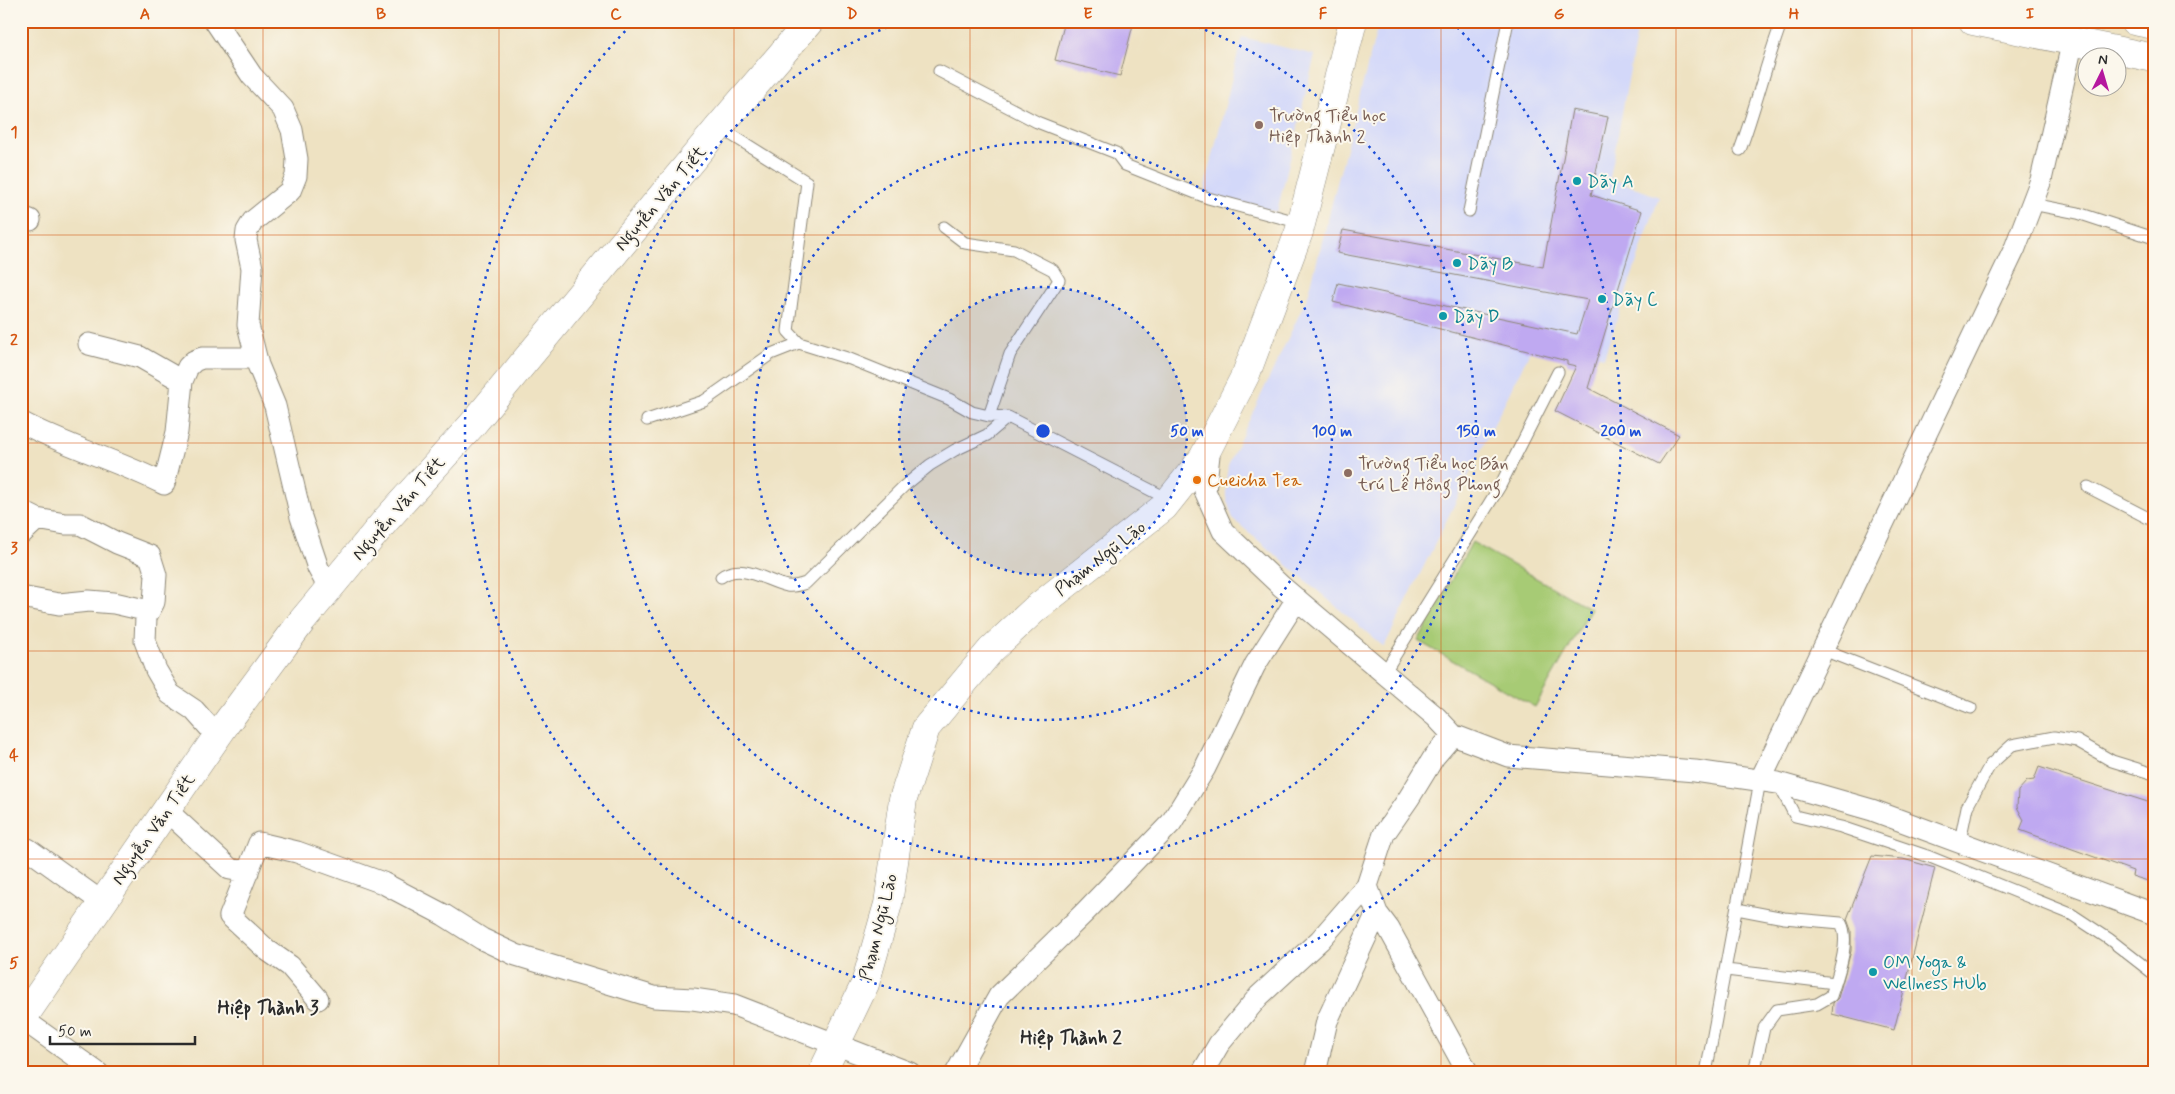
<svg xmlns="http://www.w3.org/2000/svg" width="2175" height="1094" viewBox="0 0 2175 1094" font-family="Mynerve,sans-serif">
<rect width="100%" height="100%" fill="#fbf7ec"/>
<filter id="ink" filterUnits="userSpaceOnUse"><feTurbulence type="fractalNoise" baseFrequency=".02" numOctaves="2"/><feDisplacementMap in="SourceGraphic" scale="10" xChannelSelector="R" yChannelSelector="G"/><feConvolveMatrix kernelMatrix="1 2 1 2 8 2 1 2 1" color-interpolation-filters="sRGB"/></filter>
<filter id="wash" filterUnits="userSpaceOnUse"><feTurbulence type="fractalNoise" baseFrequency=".0096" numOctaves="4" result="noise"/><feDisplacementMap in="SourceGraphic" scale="20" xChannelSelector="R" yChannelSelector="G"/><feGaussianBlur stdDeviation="1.12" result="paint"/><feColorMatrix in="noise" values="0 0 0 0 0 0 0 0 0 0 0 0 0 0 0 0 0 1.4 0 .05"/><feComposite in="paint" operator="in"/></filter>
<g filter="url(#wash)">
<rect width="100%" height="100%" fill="#eee2c2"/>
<path fill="#d3d8f9" d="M1379,21H1639L1610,178L1659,197L1604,357L1534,343L1384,647L1233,519L1226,497V481L1228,465L1308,296Z
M1242,37L1315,55L1277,212L1203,195Z"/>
<path fill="#a7cb75" stroke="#697b50" d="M1472,542L1591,609L1535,707L1418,641Z"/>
<g id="blocks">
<path fill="#bfa9f1" d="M1065,21H1134L1120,76L1055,60Z
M1572,110L1608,117L1591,195L1642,211L1588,388L1679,435L1659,464L1555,411L1576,366L1567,364V361L1333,302L1338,283L1577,334L1588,300L1337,253L1343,230L1543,267Z
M2039,767L2154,804V883L2132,876L2133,871L2020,830L2024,820L2017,807L2018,791L2027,781L2034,780Z
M1872,856L1903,859L1935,868L1894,1030L1832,1014L1833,1003L1838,998L1851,951V930L1847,919Z"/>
</g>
</g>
<g filter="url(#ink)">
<use href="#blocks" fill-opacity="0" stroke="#8c8676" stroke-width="1"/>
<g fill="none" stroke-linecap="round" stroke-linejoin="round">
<defs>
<path id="service" d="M939,71L1037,122L1116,153L1125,165L1208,198L1301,223
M719,127L807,182L788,331L799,343L850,359L949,399L972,412L989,416
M1740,150C1756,107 1766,63 1782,21
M2032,204L2078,213L2154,238
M1469,211L1508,21
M944,227L965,243L1014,250L1053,270L1059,280L1010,354L989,416L1008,417L1170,500
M647,420L704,401L771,354L799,343
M2088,487L2154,521
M721,577C742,562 765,581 787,586C794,587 800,585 806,583L903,487L930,465L955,450L987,435L1008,417
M1823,650L1971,708
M1384,673L1500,486L1558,372
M1778,783L1795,816L1841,827L1930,857L2071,914L2109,939L2154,974
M1960,841L1967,807L1990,765L2012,745L2054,737L2077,741L2112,761L2154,774
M1737,909L1784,918L1841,923C1851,942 1837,977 1831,996L1817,1004L1777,1010L1764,1028L1754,1073
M1726,970L1835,983
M1706,1073L1760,781"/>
<path id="minor" d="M215,21L252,76L283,109L292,130L297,159L296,176L290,191L253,221L247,231L246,240L252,268L248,325L258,365L275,406L301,517L318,568L329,588
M21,217L30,220
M89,344L140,357L182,381
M21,422C67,447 117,460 164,484L177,432L182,381L188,367L194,361L202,358H256
M1210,446L1205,491L1223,531L1281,586L1436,717L1453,735L1434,757L1409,798L1384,834L1367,886L1377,913L1389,929L1468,1073
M21,511L37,519L65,524H80L117,543L150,556L156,575L154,602L146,617L145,641L156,670L170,694L194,710L218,737
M21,534L37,519
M21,597L59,604L89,601L114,603L149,611
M1453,735L1508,756L1695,771L1778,783L1872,810L2154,914
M1760,781L2015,248L2041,180L2073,40
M166,810L230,869L248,872
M28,849L103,903
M318,999L290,966L267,950L230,916L259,843L297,852L383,883L444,915L482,939L516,955L654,997L693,999L734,1005L910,1073
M21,1018L98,1073
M956,1073L999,996L1084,913L1171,823L1205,768L1255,665L1297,599
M1202,1073L1219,1044L1259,996L1320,940L1367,886
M1315,1073L1327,1021L1377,913"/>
<path id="tertiary" d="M21,1021L225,725L302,621L386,520L472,425L719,127L810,21
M822,1073L865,984L888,904L903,799L926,728L991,650L1034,610L1164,507L1203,458L1246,374L1299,232L1353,21"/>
<path id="trunk" d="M1973,21L2154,58
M2134,21L2154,25"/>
</defs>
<use href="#service" stroke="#8c8676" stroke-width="13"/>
<use href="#minor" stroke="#8c8676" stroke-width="23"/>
<use href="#tertiary" stroke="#8c8676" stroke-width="29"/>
<use href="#trunk" stroke="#8c8676" stroke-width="29"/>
<use href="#service" stroke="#fff" stroke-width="11"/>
<use href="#minor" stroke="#fff" stroke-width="21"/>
<use href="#tertiary" stroke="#fff" stroke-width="28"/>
<use href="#trunk" stroke="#fff" stroke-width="28"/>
</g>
</g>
<path fill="none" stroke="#d5540f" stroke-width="1" stroke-opacity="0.55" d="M263,21V1073M499,21V1073M734,21V1073M970,21V1073M1205,21V1073M1441,21V1073M1676,21V1073M1912,21V1073M21,235H2154M21,443H2154M21,651H2154M21,859H2154"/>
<circle cx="1043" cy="431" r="144" fill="#1d4ed8" fill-opacity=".12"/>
<g fill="none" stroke="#1d4ed8" stroke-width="2.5" stroke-dasharray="2.5 5">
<circle cx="1043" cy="431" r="144"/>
<circle cx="1043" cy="431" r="289"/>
<path d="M1184 22A433 433 0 1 1 902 22"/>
<path d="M1452 22A578 578 0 1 1 634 22"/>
</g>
<g fill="#8d6e63" stroke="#fbf7ec" stroke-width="2">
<circle cx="1259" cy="125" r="5"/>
<circle cx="1348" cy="473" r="5"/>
</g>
<g fill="#0f9aa8" stroke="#fbf7ec" stroke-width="2">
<circle cx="1577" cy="181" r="5"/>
<circle cx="1457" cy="263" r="5"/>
<circle cx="1602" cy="299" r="5"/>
<circle cx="1443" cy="316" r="5"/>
<circle cx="1873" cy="972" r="5"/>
</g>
<circle fill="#e8710a" stroke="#fbf7ec" stroke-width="2" cx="1197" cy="480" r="5"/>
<g text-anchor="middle" stroke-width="4" stroke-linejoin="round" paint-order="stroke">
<g font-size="18" fill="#785e54" stroke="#fbf7ec" text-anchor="start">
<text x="1269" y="121">Trường Tiểu học<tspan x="1269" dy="21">Hiệp Thành 2</tspan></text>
<text x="1358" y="469">Trường Tiểu học Bán<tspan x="1358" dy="21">trú Lê Hồng Phong</tspan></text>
</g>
<g font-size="18" fill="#0d838f" stroke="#fbf7ec" text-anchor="start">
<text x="1587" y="187">Dãy A</text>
<text x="1467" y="269">Dãy B</text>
<text x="1612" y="305">Dãy C</text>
<text x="1453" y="322">Dãy D</text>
<text x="1883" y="968">OM Yoga &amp;<tspan x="1883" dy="21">Wellness HUb</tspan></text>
</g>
<g font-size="18" fill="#2b2b2b" stroke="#fbf7ec">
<text transform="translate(660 198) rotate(-50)" y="6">Nguyễn Văn Tiết</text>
<text transform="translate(398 508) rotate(-49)" y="6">Nguyễn Văn Tiết</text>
<text transform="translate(1100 558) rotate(-38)" y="6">Phạm Ngũ Lão</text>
<text transform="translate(153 829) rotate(-55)" y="6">Nguyễn Văn Tiết</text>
<text transform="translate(878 927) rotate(-76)" y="6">Phạm Ngũ Lão</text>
</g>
<g font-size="18" fill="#c56008" stroke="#fbf7ec" text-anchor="start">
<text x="1207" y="486">Cueicha Tea</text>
</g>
<g font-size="19" font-weight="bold" fill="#2b2b2b" stroke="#fbf7ec">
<text x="268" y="1014">Hiệp Thành 3</text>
<text x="1071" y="1044">Hiệp Thành 2</text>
</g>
</g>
<circle cx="1043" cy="431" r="8" fill="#1d4ed8" stroke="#fbf7ec" stroke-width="2.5"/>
<g font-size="15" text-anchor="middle" font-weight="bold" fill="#1d4ed8" stroke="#fbf7ec" stroke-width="4" stroke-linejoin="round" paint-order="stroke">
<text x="1187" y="436">50 m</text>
<text x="1332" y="436">100 m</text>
<text x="1476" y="436">150 m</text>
<text x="1621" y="436">200 m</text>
</g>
<rect width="2175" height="1094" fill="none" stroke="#fbf7ec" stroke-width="55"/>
<g transform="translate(2102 72) rotate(5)"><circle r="24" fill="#fbf7ec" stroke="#a8a59f"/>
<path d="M0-4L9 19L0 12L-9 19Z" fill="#b5179e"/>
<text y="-8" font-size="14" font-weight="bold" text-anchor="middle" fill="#2b2b2b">N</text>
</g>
<path d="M50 1036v8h145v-8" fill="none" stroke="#2b2b2b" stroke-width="2.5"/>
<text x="58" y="1036" font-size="15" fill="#2b2b2b" stroke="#fbf7ec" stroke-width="4" paint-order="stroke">50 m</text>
<rect x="28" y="28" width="2120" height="1038" fill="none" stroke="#d5540f" stroke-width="2"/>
<g font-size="16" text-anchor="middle" font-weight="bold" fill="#d5540f">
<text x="145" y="19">A</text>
<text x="381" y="19">B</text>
<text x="616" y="19">C</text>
<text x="852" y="19">D</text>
<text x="1088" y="19">E</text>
<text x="1323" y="19">F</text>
<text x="1559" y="19">G</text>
<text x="1794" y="19">H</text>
<text x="2030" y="19">I</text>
<text x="14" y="137">1</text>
<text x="14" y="345">2</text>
<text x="14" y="553">3</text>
<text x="14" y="760">4</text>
<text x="14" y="968">5</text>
</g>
</svg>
